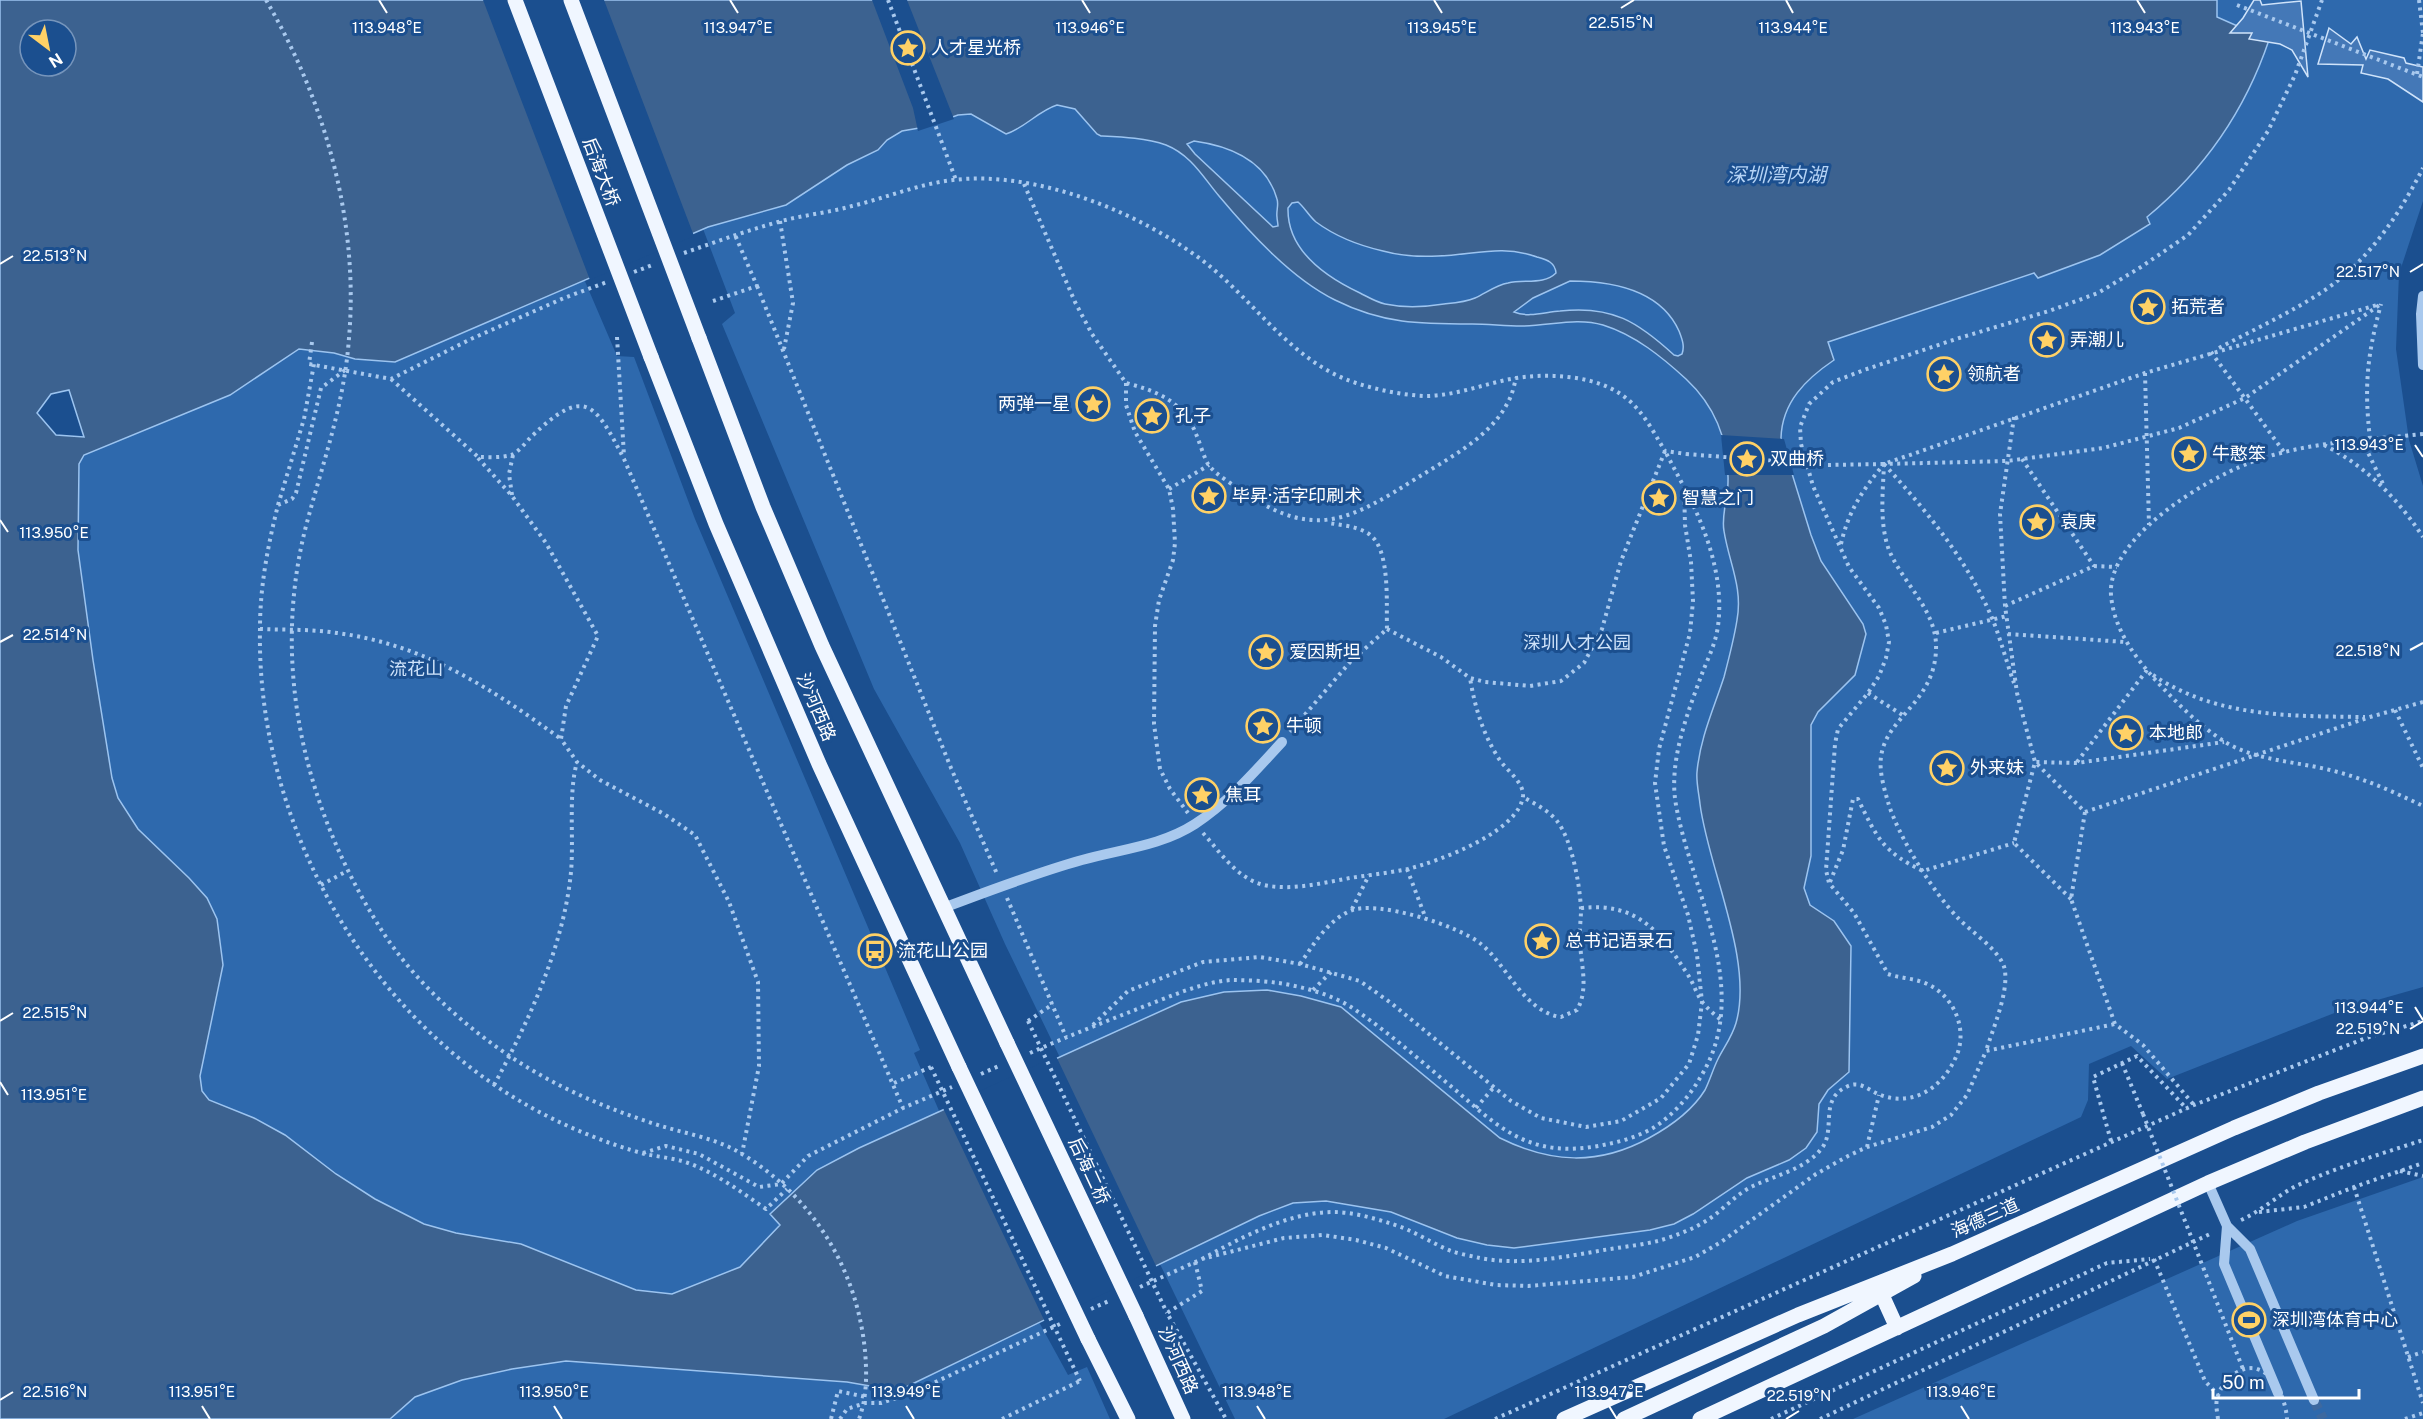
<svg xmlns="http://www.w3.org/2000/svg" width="2423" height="1419" viewBox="0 0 2423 1419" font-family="'Public Sans','Noto Sans SC',sans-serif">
<rect width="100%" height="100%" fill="#1b4f8f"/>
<path fill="#2e69ad" d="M616,0H2423V201L2399,274L2396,349L2409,440L2423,486V987L2342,1010L2167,1079L2131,1046L2089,1064L2088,1100L2081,1117L1444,1419H1235L1005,944L960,843L874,689L722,324L735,313Z
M584,279L617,356L634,357L695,519L920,1050L914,1053L940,1113L859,1148L817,1170L771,1214L780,1225L740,1267L672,1294L636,1290L521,1244L456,1233L424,1224L375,1199L336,1174L285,1135L254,1118L209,1100L202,1091L199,1076L223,965L217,919L207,898L189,878L138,829L118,798L112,778L93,660L78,550L79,464L84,455L94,449L230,395L299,349L334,353L355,359L395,362Z
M2423,1177V1419H1853L2297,1221Z
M1039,1322L1068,1375L1087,1367L1110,1419H390L415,1397L462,1380L512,1369L566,1361L847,1382L893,1390L906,1387Z"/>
<path fill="#3c6290" stroke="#9cc4f0" stroke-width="1.5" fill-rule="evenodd" d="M0,0H2217V17L2269,40C2245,111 2204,170 2147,217L2150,224L2100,255L2038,278L2034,273L1828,342L1834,360C1806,379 1782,402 1781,438L1811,535L1821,561L1863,624L1866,634L1855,675L1818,712L1811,725V856L1804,888L1810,905L1834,921L1851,946L1849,1072L1828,1090L1819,1104L1817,1132L1806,1148L1789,1160L1747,1178L1693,1214L1674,1224L1650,1230L1514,1248L1487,1245L1457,1238L1391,1212L1326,1201L1293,1203L1259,1216L906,1387L893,1390L847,1382L566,1361L512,1369L462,1380L415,1397L390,1419H0ZM30,30H66V66H30ZM1057,105L1075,109L1097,134L1101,136C1122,137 1146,138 1166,145C1191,155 1203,177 1219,196C1250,233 1292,279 1335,300C1383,324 1420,324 1472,324C1488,324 1505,326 1521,326C1550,326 1576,317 1603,325C1635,335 1662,357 1686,379C1716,407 1729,442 1728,482C1728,499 1721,515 1724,531C1729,563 1743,587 1737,620C1734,639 1729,658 1724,677C1714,708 1700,738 1697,772C1696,782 1699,794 1700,804C1708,868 1754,960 1736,1023C1732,1037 1724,1047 1718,1059C1713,1069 1710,1080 1705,1090C1692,1111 1671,1126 1649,1138C1598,1166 1550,1163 1500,1138L1341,1007L1301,996L1267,990L1224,992L1181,1002L859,1148L817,1170L770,1214L780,1225L740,1267L672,1294L636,1290L521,1244L456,1233L424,1224L375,1199L336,1174L285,1135L254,1118L209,1100L202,1091L200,1076L223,965L217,919L207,898L189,878L138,829L118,798L112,778L93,660L78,550L79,464L84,455L230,395L299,349L334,353L355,359L395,362L708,227L786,205L847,165L878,150L887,140L902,131L925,127L958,115L971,114L1006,134C1025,128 1038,111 1057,105ZM1194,141C1230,146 1266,160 1277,199C1279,205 1276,211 1277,217C1277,220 1278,223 1278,226L1273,227L1195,154L1187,144ZM1298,202C1305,208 1309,216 1316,222C1335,236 1361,246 1383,251C1401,256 1419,257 1438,256C1474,255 1501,244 1537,257C1547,260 1555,262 1556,273C1544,285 1524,279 1508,283C1496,285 1486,293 1475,298C1466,302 1454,303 1444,304C1425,307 1404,308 1385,304C1376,302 1368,297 1360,293C1326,277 1287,250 1288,208L1292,203ZM1570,281C1612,281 1660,289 1679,331C1682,339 1685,346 1682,354L1678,356L1674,355C1638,322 1612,305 1560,311C1545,312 1529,318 1514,312L1533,298ZM69,390L84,437L56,435L37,413L51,394Z"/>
<path fill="#1b4f8f" d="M483,0H604L694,236L590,280Z
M872,0H907L954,119L918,131L913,108Z
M1721,435L1784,439L1794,475H1725Z
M1056,1056L1157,1268L1045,1322L943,1108Z"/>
<path fill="#4478b7" stroke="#cfe3fa" stroke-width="1.5" d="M2254,0H2260L2262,5L2301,1L2308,77L2292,50L2280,44L2249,39L2252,33H2230L2243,18Z
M2329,28L2351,44L2357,37L2366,59L2370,50L2404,58L2406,63L2423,67V102L2388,79L2361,73L2363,65L2318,64Z"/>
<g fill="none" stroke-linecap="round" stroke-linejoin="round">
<path stroke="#3d69a0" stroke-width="10" stroke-dasharray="10 5" stroke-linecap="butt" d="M2314,1400L2323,1419"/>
<path stroke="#a9c9ee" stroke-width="4" stroke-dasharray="3 4.5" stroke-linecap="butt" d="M266,0C325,101 359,221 349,338C344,407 322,464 305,530C271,668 305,808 379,926C419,991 489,1049 557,1084C590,1101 626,1115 661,1126C688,1134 718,1139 742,1154C813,1197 857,1269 865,1351C867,1374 867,1397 859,1419
M888,0L956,180
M2419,0L2423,33
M2237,5L2423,77
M2417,74L2423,33
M1024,184L1075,302L1092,334L1126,383C1157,391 1184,402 1196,434C1200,443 1203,455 1208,464C1214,474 1237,487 1247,494C1316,541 1353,518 1417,478C1449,458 1489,438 1507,404C1512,396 1514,386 1516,378
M780,221L793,303L784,349
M684,253C715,242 746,231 778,222C802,215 828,213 852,206C886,198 918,184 953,180C1037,170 1142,213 1207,264C1257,304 1292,362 1356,383C1378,390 1402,395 1425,396C1456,396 1486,383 1516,378C1537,375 1556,375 1576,378C1594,381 1611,386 1626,398C1643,411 1654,433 1665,451L1686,454
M634,272L655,264
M757,286L951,768L997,874
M713,301L757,286L735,235
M617,337L624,456
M312,342L309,364L391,379L471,339L564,298L607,282
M2219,348C2255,329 2292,312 2325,290C2369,260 2399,215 2423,168
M2211,352L2284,452
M345,370L321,388L296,493L292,499L278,505C268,545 260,586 260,628C256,816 361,1010 525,1104C559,1124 607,1144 645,1154C659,1157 674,1158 688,1163C716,1173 741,1192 766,1209L787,1189
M2145,373L2149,525
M391,379L478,457C488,457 501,458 511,455C518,453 526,442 531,437C585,385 595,403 624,459L903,1108
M1126,383V405L1135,432L1169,489L1173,509L1175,543L1173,560L1159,600L1155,626L1154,724L1160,769L1170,789L1188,813
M2014,417L2000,514L2005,606L2017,693L2035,762L2085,812L2071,899L2115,1024L2143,1045L2194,1105
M2423,434C2365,440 2304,442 2249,463C2203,481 2107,538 2111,595C2114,631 2137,660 2160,685C2180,706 2201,727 2225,742C2257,761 2294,761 2330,770C2363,778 2392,791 2423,806
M2370,439C2364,386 2367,356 2381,304
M2362,440L2384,486
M2324,445C2366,466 2398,499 2423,537
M478,458L512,496L546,543L598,636L566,706L561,739L577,762L600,780L664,814L695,835L729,902L758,982L759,1066L742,1154
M2022,459L2094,566
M1884,464C1883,491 1879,523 1889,550C1903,584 1938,611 1936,650C1934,703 1886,717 1881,757C1879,771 1884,788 1888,802C1898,836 1933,892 1958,918C1970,931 2003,952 2005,971C2008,995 1993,1028 1986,1051
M1884,464C1924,508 1963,555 1988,609C1999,632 2005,658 2014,683
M1828,465L1884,464L2145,373L2377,305
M1169,489L1209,465
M512,495L509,474L513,455
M278,505L304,419L314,364
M1841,544C1848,512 1863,489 1884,464L2007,461L2103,448L2179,428L2245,398L2381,304
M2005,606L2094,566L2117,567
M260,629C285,630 312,629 337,633C424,644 492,689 561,739
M1387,629L1441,657L1470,678L1485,682L1530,686L1561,681L1584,663L1602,629L1621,561L1665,451
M1936,633L2007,616
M2008,634L2125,642
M2153,675C2217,718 2291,716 2365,717
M1868,693L1904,716
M2395,710L2423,768
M1290,732L1351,661L1387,629C1386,605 1391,549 1369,534C1357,526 1341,525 1328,523
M2077,762L2147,670
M2085,812L2370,717L2423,702
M1203,833C1221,853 1236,878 1264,885C1292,891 1322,883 1350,878C1369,875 1389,873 1408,869C1439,861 1519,832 1523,796C1524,782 1506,770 1499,759C1483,734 1475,708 1470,678
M1407,869L1426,919
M1830,882L1843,850L1853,799H1858C1877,838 1883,852 1923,871L2014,843
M321,885L347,871
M1007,898L1066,1037
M2071,899L2014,843L2035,762L2077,763L2224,742
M1581,908C1637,902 1660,931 1688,975C1694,984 1697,996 1704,1004C1709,1010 1715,1015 1721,1020
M1352,909L1369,875
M1300,964C1314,944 1327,921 1350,911C1375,899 1460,926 1481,944C1507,965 1524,1012 1561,1017L1577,1010C1589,989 1581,965 1580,942C1579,931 1581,920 1581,910C1580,885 1572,840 1557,821C1548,810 1535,804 1523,797
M1313,990L1331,972
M1028,1021L1053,1004
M1093,1025L1128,991L1203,962L1260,957L1300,964L1360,981L1391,1003L1511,1101L1541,1118L1586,1127L1621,1121L1661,1098L1689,1064L1698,1035L1702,1002L1697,955L1688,915L1664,846L1655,783L1659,749L1690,633L1693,601L1691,562L1685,525L1684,487L1665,451
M1030,1053C1068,1036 1107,1021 1145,1006C1172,996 1202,982 1231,980C1246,980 1264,981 1279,983C1304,987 1330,994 1351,1007C1389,1032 1424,1064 1459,1093C1483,1114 1508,1137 1539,1145C1561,1151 1586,1149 1608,1144C1623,1141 1639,1136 1653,1128C1672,1116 1689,1097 1700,1078C1754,991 1692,894 1676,805C1668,761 1688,712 1703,671C1708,659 1714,646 1717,632C1726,583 1707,530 1684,487
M2122,1063L2143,1114
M981,1074L1001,1065
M894,1083L931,1067
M494,1085C529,1021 564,945 571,872C574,838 568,794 577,762
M1476,1108L1494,1087
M2111,1141L2093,1077L2137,1056L2187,1109
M1867,1147L1879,1095
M643,1153L666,1146L699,1154L759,1187L781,1184L808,1156L903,1108L952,1087
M2400,1171L2423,1176
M2354,1187L2423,1403
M2259,1212L2304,1207L2354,1187L2423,1163
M2241,1220C2261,1211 2277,1196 2296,1186C2337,1167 2381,1154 2423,1140
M1202,1259C1240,1238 1289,1212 1333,1212C1352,1212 1374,1218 1392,1224C1413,1230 1431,1243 1451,1251C1460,1254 1471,1256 1480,1258C1521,1266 1563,1257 1604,1250C1622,1247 1641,1245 1658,1241C1675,1236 1694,1229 1709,1219C1724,1209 1736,1194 1753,1186C1776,1175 1806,1169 1822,1148C1836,1129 1819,1100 1846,1087C1859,1080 1867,1089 1878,1094C1911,1108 1941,1089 1955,1059C1970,1030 1953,992 1922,982C1911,978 1899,978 1888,974L1854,913L1829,883L1826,870L1835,744L1838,729L1868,693L1879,676L1886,658L1889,642L1886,625L1879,608L1849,567L1813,486L1801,444L1800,427L1809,404L1833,382L1864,370L1956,339L2049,311L2098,293L2141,267L2188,235L2229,190L2268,131L2295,75L2322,0
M2154,1259L2205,1381L2218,1395
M1195,1262L1202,1291L1167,1313L1226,1419
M1140,1287L1202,1259L1284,1238L1323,1235L1356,1240L1386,1248L1445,1276L1496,1285L1528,1286L1633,1277L1695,1257L1721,1242L1816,1174L1848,1156L1867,1147L1932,1127L1951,1115L1967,1095L1986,1051L2115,1024
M1091,1309L1111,1300
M2408,1357L2423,1352
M831,1419L838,1391L866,1397
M840,1419L847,1409L865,1403H881L912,1393L1062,1323
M1002,1419L1080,1381
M1495,1419L2194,1105L2366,1038L2423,1021
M1771,1419L2107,1263L2150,1259
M1820,1419L2212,1233
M2405,1419L2423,1413"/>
<path stroke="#a9c9ee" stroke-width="10" d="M2423,296L2421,314L2423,365
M943,908C989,891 1035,873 1082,860C1121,849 1161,846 1195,824C1229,802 1256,770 1282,742
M2208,1183L2227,1226L2250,1249L2314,1400
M2227,1226L2224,1264L2278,1393"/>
<path stroke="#f0f6ff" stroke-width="15" d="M699,338L763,507L822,646L1007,1043
M651,357L716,524L819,764L959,1067
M1882,1295L1897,1328
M1136,1316L1183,1419
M1088,1339L1128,1419
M1564,1419L1798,1315L1952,1254L2234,1128L2319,1093L2423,1056
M1624,1419L1824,1326L1914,1276
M1700,1419L2208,1183L2305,1142L2423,1098"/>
<path stroke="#a9c9ee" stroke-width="4" stroke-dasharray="3 4.5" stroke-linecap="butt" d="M1686,454L1828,465
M1028,1021L1167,1313
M931,1067L1080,1381
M2143,1114L2243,1369
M2218,1419C2217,1411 2215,1403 2218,1396C2222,1381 2241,1364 2257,1369C2276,1374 2286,1402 2287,1419"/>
<path stroke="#f0f6ff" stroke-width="15" d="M515,0L651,357
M571,0L699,338
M1007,1043L1136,1316
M959,1067L1088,1339"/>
</g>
<path fill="none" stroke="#fff" stroke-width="2" d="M379,0L387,13M730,0L738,13M1082,0L1090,13M1434,0L1442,13M1786,0L1793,13M2137,0L2145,13M1621,8L1634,0M0,264L13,256M2410,272L2423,264M2415,445L2423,457M0,520L8,532M0,642L13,635M2410,650L2423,643M2415,1007L2423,1020M0,1021L13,1013M2410,1029L2423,1021M0,1082L8,1095M0,1400L13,1392M202,1406L210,1419M554,1406L562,1419M906,1406L914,1419M1257,1406L1265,1419M1609,1406L1617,1419M1961,1406L1969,1419M1786,1419L1799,1411"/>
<defs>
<symbol id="sight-ring" viewBox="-11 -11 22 22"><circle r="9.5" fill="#1b4f8f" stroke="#ffd166" stroke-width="1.5"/><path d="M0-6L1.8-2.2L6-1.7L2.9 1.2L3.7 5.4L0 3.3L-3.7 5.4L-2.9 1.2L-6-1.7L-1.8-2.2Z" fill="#ffd166"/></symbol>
<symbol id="bus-ring" viewBox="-11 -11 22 22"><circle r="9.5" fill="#1b4f8f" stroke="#ffd166" stroke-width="1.5"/><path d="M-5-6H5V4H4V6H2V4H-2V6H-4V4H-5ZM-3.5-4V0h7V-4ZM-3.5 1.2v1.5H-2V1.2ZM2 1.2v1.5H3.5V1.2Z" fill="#ffd166"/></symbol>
<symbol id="stadium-ring" viewBox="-11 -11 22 22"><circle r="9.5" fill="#1b4f8f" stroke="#ffd166" stroke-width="1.5"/><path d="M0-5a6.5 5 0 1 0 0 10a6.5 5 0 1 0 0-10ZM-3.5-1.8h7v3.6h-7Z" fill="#ffd166"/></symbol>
</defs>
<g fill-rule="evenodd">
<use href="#sight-ring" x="889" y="29" width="38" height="38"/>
<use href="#sight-ring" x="2129" y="288" width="38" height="38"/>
<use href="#sight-ring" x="2028" y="321" width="38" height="38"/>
<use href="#sight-ring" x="1925" y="355" width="38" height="38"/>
<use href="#sight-ring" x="1074" y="385" width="38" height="38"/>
<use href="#sight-ring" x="1133" y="397" width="38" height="38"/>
<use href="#sight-ring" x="2170" y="435" width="38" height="38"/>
<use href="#sight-ring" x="1728" y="440" width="38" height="38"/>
<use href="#sight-ring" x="1190" y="477" width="38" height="38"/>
<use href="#sight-ring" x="1640" y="479" width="38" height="38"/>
<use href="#sight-ring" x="2018" y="503" width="38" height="38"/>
<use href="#sight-ring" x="1247" y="633" width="38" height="38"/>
<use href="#sight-ring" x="1244" y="707" width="38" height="38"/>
<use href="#sight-ring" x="2107" y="714" width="38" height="38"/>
<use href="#sight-ring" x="1928" y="749" width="38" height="38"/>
<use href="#sight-ring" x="1183" y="776" width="38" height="38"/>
<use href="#sight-ring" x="1523" y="922" width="38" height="38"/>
<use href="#bus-ring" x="856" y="932" width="38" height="38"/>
<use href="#stadium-ring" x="2230" y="1301" width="38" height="38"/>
</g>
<g text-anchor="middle" stroke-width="6" stroke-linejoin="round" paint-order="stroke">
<g font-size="18" fill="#fff" stroke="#1b4f8f" text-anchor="start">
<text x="931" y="54">人才星光桥</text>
<text x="2171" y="313">拓荒者</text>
<text x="2070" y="346">弄潮儿</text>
<text x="1967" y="380">领航者</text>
<text x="1070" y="410" text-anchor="end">两弹一星</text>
<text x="1175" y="422">孔子</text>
<text x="2212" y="460">牛憨笨</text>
<text x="1770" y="465">双曲桥</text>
<text x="1232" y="502">毕昇·活字印刷术</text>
<text x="1682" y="504">智慧之门</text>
<text x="2060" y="528">袁庚</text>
<text x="1289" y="658">爱因斯坦</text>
<text x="1286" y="732">牛顿</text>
<text x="2149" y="739">本地郎</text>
<text x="1970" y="774">外来妹</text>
<text x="1225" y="801">焦耳</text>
<text x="1565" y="947">总书记语录石</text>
<text x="898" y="957">流花山公园</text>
<text x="2272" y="1326">深圳湾体育中心</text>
</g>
<g font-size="18" fill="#fff" stroke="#1b4f8f">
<text transform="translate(601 172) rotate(69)" y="6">后海大桥</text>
<text transform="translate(816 707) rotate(67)" y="6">沙河西路</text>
<text transform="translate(1089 1171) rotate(65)" y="6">后海二桥</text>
<text transform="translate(1985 1218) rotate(-24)" y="6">海德三道</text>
<text transform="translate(1178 1360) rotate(66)" y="6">沙河西路</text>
</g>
<g font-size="18" fill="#cfe3fa" stroke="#1b4f8f">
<text x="1577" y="649">深圳人才公园</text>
<text x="416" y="675">流花山</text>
</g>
<g font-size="20" font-style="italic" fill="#b5d3f5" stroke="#1b4f8f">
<text x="1776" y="182">深圳湾内湖</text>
</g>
</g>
<g font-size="15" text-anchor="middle" fill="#fff" stroke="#1b4f8f" stroke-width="6" stroke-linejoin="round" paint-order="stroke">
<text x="1621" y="28">22.515°N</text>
<text x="1442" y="33">113.945°E</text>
<text x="387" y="33">113.948°E</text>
<text x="738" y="33">113.947°E</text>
<text x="1090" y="33">113.946°E</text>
<text x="1793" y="33">113.944°E</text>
<text x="2145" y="33">113.943°E</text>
<text x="55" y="261">22.513°N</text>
<text x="2368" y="277">22.517°N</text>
<text x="2369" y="450">113.943°E</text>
<text x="54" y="538">113.950°E</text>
<text x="55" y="640">22.514°N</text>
<text x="2368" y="656">22.518°N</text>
<text x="2369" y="1013">113.944°E</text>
<text x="55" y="1018">22.515°N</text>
<text x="2368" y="1034">22.519°N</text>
<text x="54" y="1100">113.951°E</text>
<text x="202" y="1397">113.951°E</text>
<text x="554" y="1397">113.950°E</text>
<text x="906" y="1397">113.949°E</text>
<text x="1257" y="1397">113.948°E</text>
<text x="1609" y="1397">113.947°E</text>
<text x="1961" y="1397">113.946°E</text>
<text x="55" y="1397">22.516°N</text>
<text x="1799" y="1401">22.519°N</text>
</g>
<g transform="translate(48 48) rotate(148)"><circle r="28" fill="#1b4f8f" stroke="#7695bc" stroke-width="1.5"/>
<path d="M0-4.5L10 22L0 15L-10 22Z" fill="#ffd166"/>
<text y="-9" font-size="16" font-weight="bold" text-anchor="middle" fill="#ffffff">N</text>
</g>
<path d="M2213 1389v9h146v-9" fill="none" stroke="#ffffff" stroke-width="3"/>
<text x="2222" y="1389" font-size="18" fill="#ffffff" stroke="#1b4f8f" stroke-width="4.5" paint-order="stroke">50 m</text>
</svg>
